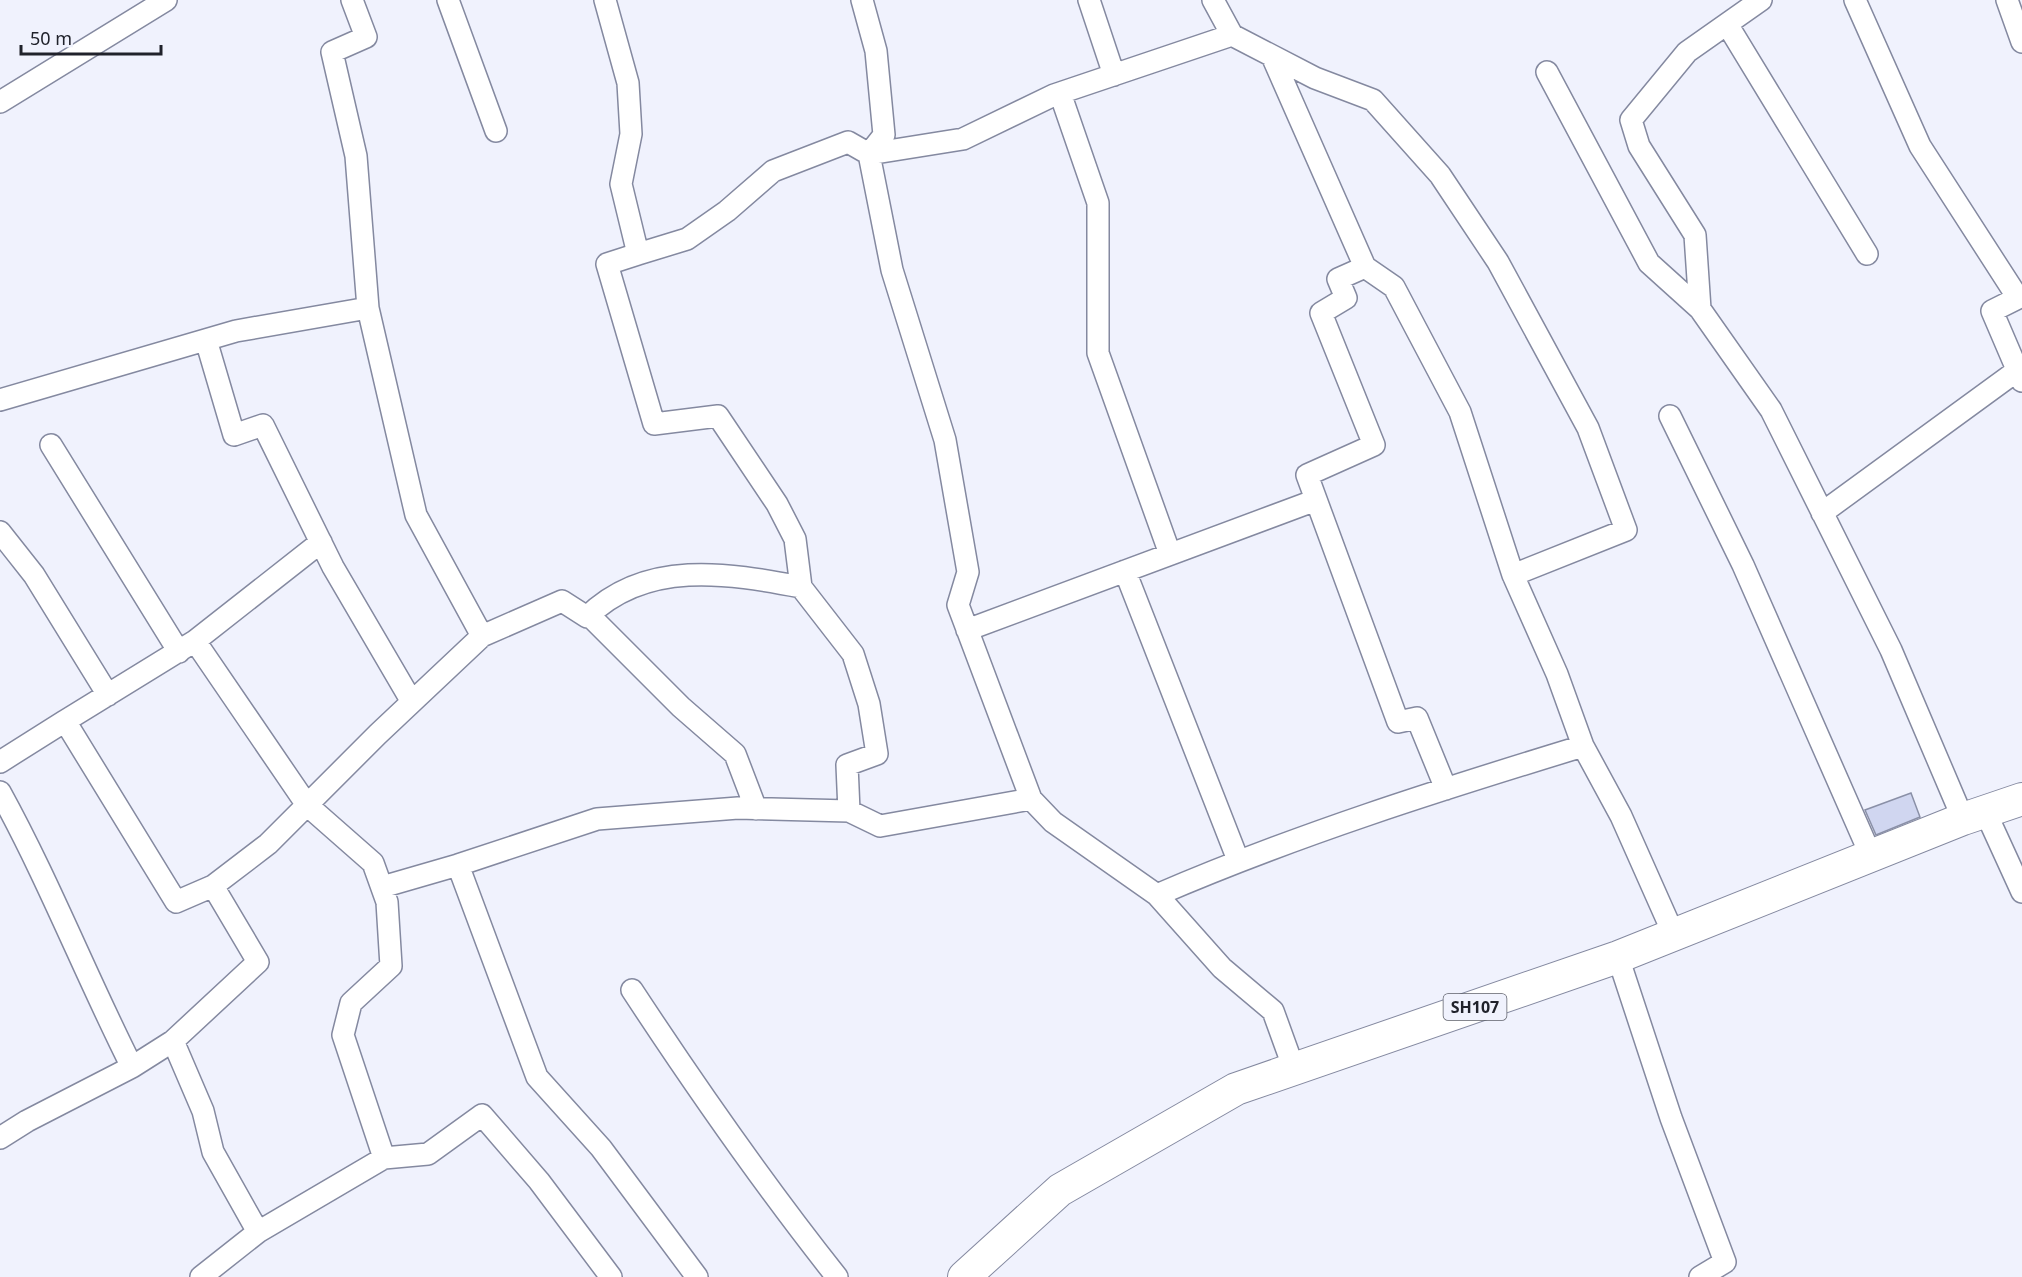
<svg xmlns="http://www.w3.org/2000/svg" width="2022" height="1277" viewBox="0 0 2022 1277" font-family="'Noto Sans',sans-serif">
<rect width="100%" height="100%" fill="#f0f2fd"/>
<path fill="#d0d6f0" stroke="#8a90a7" stroke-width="1.5" d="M1911,793L1920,817L1876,835L1865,810Z"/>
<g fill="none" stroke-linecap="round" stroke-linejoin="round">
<defs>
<path id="minor" d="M448,0L496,131
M605,0L628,83L631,134L621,184L638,254L607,264L654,424L718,416L777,504L795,539L801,587L853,654L869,704L877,754L847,765L849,811
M862,0L876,51L884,135L869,154L892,270L945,440L968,572L958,605L1031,799
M1089,0L1114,75
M1761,0L1687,52L1631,120L1639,146L1695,235L1700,309L1771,410L1891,650L1963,819
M1855,0L1920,146L2018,298L1992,311L2022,381
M2007,0L2022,42
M1727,24L1867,254
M1232,35L1315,78L1373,100L1440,175L1498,262L1588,428L1626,530L1513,575L1557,674L1583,746L1621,816L1673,933
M1272,56L1365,267L1394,287L1460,412L1513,575
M1547,72L1649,263L1700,309
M1060,93L1098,203V353L1170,554
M0,102L166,0
M638,254L687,239L727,211L773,171L848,142L869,154L963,139L1054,95L1232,35L1213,0
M1365,267L1338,279L1346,298L1321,313L1374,445L1307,475L1398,722L1417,718L1446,789
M206,340L234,435L263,425L333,567L412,702
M0,400L236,331L368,308
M1670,416L1743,565L1871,856
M51,445L179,652
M1822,513L2018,370
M0,532L34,575L108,695
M1125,571L1238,860
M589,615L681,707L735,754L756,809
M967,630L1316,500
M482,636L562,601L587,617C646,559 727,573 801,587
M195,641L321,542
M65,721L195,641L307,805L373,863L387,902L391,966L351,1003L343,1035L384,1158L258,1232
M0,762L65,721L176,902L213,886
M0,792C49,881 86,976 132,1067L173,1041L203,1111L213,1152L258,1232L201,1277
M1985,811L2022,892
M458,865L597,819L738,808L849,811L880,826L1031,799L1053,822L1157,895L1222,968L1273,1011L1294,1069
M382,887L458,865L537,1077L601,1148L697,1277
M1157,895C1296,835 1439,790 1583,746
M1618,957L1671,1118L1725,1262L1700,1277
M632,990C697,1089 764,1185 837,1277
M173,1041L258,962L213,886L268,844L378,734L482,636L416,515L368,308L356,156L332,52L366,37L352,0
M0,1138L27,1121L132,1067
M384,1158L428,1154L482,1115L539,1181L611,1277"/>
<path id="primary" d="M964,1277L1060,1190L1236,1089L1618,957L1963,819L2022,799"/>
</defs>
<use href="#minor" stroke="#8489a0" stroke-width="24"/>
<use href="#primary" stroke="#8489a0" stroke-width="34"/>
<use href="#minor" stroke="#fff" stroke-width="21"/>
<use href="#primary" stroke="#fff" stroke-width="32"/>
</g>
<g text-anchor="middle" stroke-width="4.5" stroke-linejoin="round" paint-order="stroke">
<rect fill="#f0f2fd" stroke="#5e606a" stroke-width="1.5" x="1443.5" y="994" width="63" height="26" rx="4.5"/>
<g font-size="16" font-weight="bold" fill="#20222b">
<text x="1475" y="1013">SH107</text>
</g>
</g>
<path d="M21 45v9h140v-9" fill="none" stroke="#20222b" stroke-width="3"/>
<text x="30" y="45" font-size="18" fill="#20222b" stroke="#f0f2fd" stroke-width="4.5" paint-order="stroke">50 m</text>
</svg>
